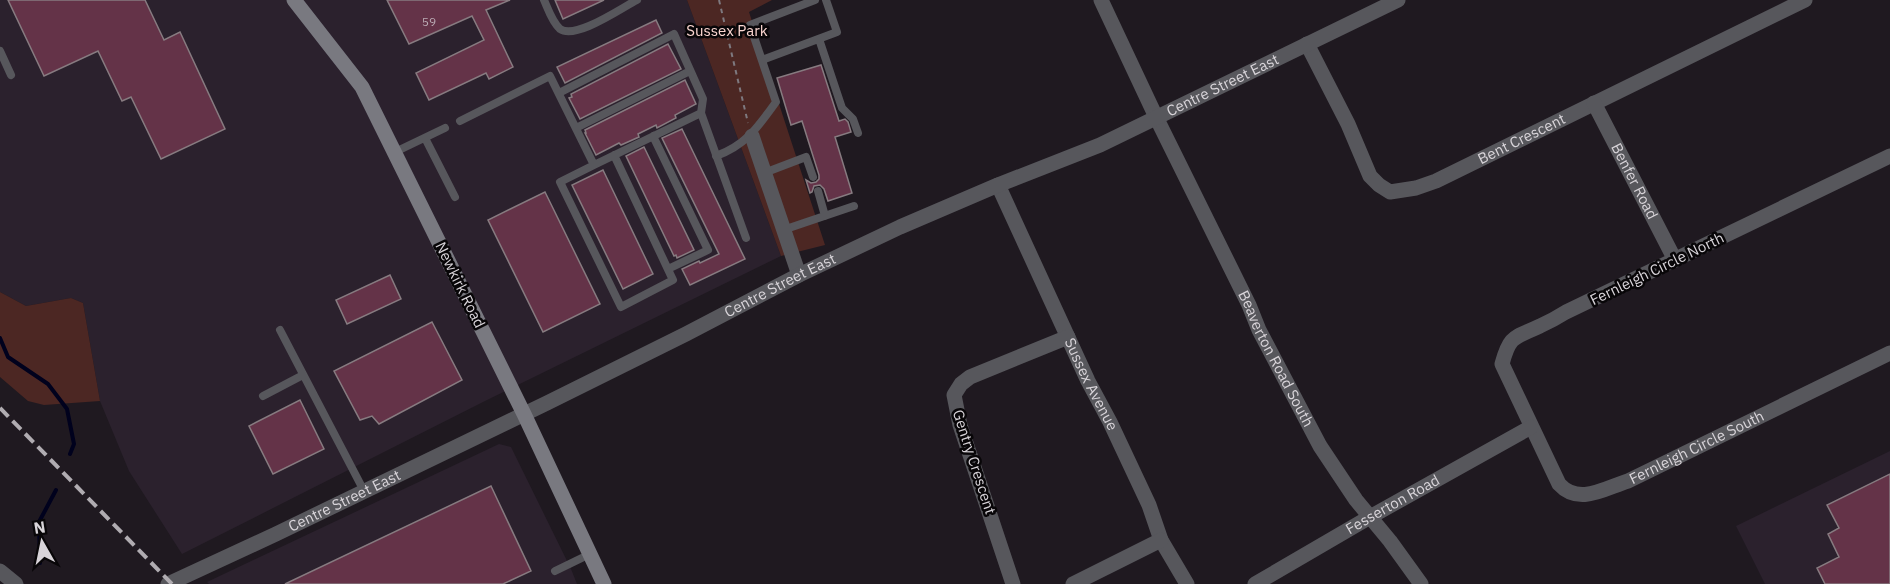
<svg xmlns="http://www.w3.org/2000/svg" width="1890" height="584" viewBox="0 0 1890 584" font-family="'IBM Plex Sans',sans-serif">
<rect width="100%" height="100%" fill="#1f1920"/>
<path fill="#2b212d" d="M0,0H687L781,256L485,401L182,554L129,471L100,401L83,303L71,298L26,306L0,292Z
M499,444L511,447L571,569L577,584H209L207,582Z
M1890,451V584H1765L1736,526Z"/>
<path fill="#4c2723" d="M687,0H772L749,12L825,245L781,256Z
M0,292L26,306L71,298L83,303L100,401L44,405L28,401L0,377Z"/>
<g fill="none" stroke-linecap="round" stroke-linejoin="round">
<path stroke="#00011d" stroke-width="4" d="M0,338L8,357L48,384L67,409L74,444L70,454
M40,563L39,522L56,490"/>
</g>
<path fill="#643348" stroke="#877b80" stroke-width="1.5" d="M8,0H145L164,40L180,32L225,129L161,159L131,97L122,101L98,51L44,76Z
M387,0H510L486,10L513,67L489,79L486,73L429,100L416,73L484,40L472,16L409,44Z
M555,0H604L563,19Z
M656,20L662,33L565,83L557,67Z
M668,44L681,69L580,119L569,98L572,97L571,94Z
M821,65L839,121L845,119L848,122L851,132L835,137L852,193L828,201L824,189L820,185L814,186L812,192L810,193L806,180L811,183L816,182L819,179V175L802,121L791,125L777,78Z
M685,80L696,104L675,115L676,118L657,128L656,125L638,134L639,137L621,145L619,143L596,155L585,133H586L585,130Z
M682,129L745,259L690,285L682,269L699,261L700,263L719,254L662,138Z
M644,147L694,250L677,258L676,255L674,256L626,156Z
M603,170L653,274L623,289L572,185Z
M545,192L600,304L543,332L488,220Z
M390,275L401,299L347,324L336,300Z
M432,322L462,380L379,424L372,416L360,420L334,371Z
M300,400L324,449L273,474L249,426Z
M1890,474V584H1825L1817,568L1839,557L1828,534L1839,528L1827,505Z
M491,486L531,571L503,584H285Z"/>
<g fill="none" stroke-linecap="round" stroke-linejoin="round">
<path stroke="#7e797f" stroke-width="2" stroke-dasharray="4.5 4.5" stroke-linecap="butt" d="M719,0L748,123"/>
<path stroke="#57575c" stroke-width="8" d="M544,0C548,9 552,22 560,29C576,40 621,8 637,0
M819,39L842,108L853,119L858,133
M0,51L11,75
M762,60L837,32L826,0
M701,113L746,238
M460,121L550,76L594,165L701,113L703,99L674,34L559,93
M576,128L690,71
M653,136L708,250L668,269
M425,138L455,197
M395,152L445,128
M716,156C746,145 758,127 776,102L750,25L815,0
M594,165L560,182L621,307L673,280L614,155
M764,173L806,157L813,177
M818,191L825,216
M783,230L854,206
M280,330L364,491
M263,396L303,375
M555,571L590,554"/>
<g stroke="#57575c" stroke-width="15">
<path id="s1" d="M1101,0L1156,117L1249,305L1259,330L1320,446L1356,500L1390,541L1421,584"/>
<path id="s2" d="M1307,44L1348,124L1370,176L1379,185L1390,192L1416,188L1436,181L1805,0"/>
<path id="s3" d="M1594,103L1675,260"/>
<path d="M752,136L799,275"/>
<path id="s4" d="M1890,156L1566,312C1558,317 1549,322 1540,326C1515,338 1510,334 1502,364L1559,484C1579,506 1605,488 1628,481L1890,353"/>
<path id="s5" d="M998,185L1088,381L1110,422L1149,505L1161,540L1187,584"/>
<path d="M0,571L16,584"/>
<path id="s6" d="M168,584L276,534L547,403L686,334L799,275L900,227L998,185L1100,145L1398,0"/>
<path d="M1013,584L960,425L954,395L961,384L970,377L1068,337"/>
<path d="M1073,584L1161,540"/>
<path id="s7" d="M1255,584L1370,517L1531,427"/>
</g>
<path stroke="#797980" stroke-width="15" d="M294,0L362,87L524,414L604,584"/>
<path stroke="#b0acb1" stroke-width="4" stroke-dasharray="12 6" stroke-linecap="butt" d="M0,408L172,584"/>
</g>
<g text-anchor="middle" stroke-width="5" stroke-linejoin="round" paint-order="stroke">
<g font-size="12" fill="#bbacb5">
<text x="429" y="26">59</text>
</g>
<g font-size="15" fill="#fbd6d1" stroke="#080608">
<text x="727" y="36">Sussex Park</text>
</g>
<g font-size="15" fill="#d8d4d9" stroke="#080608">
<text dy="5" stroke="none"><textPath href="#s6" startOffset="1167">Centre Street East</textPath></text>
<text dy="5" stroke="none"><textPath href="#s2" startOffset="315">Bent Crescent</textPath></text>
<text dy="5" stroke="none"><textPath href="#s3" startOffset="88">Benfer Road</textPath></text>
<text transform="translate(1657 269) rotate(-26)" y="5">Fernleigh Circle North</text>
<text transform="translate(460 285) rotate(64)" y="5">Newkirk Road</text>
<text dy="5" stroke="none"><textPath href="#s6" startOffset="681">Centre Street East</textPath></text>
<text dy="5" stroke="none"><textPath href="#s1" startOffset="399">Beaverton Road South</textPath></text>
<text dy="5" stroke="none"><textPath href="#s5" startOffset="220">Sussex Avenue</textPath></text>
<text dy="5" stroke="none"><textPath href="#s4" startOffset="730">Fernleigh Circle South</textPath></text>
<text transform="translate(974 462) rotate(72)" y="5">Gentry Crescent</text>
<text dy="5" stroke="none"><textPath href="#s6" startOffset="195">Centre Street East</textPath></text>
<text dy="5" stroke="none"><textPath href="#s7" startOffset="159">Fesserton Road</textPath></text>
</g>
</g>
<g transform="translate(42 542) rotate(351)" stroke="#080608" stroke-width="4.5" paint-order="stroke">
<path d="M0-4.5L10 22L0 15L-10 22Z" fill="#d8d4d9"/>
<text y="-9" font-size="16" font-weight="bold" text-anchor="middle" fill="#d8d4d9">N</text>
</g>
</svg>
